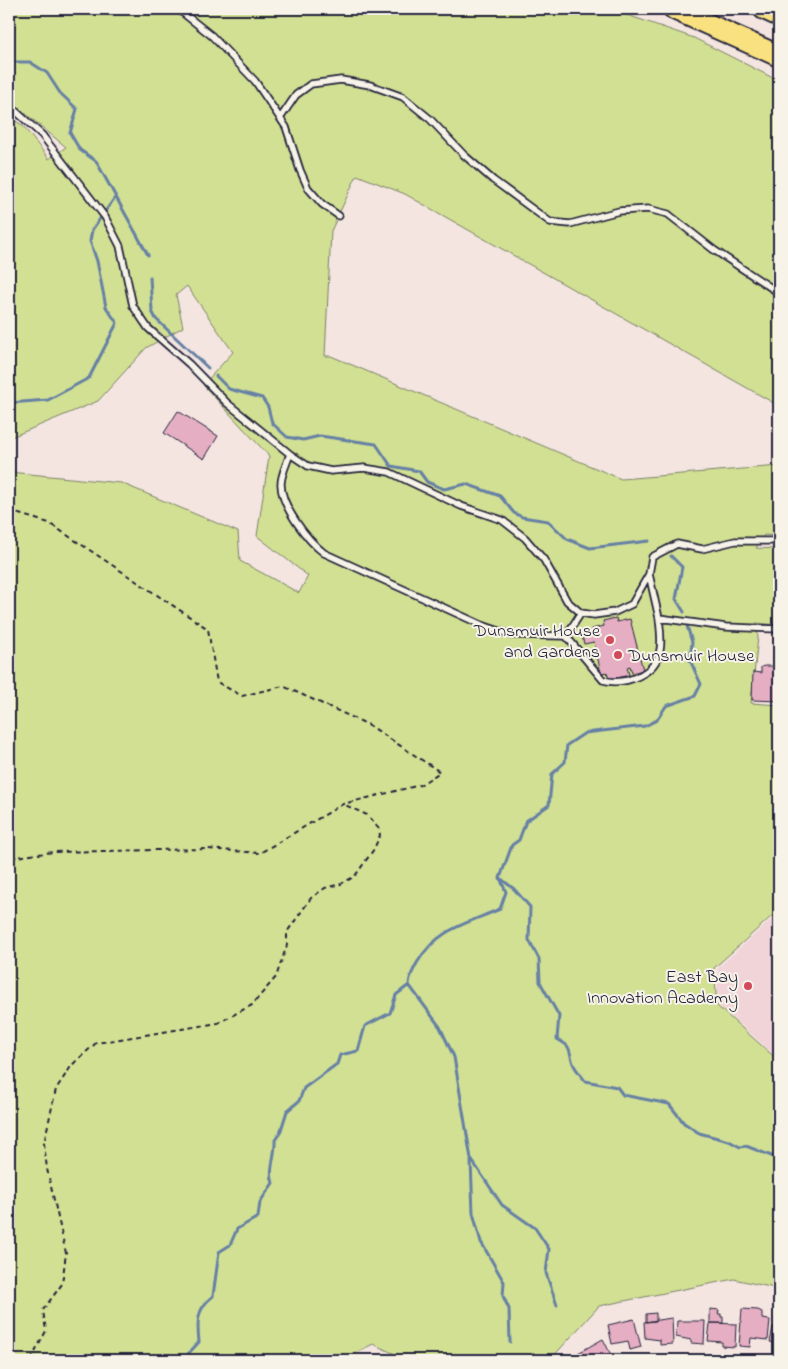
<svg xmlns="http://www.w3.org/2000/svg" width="788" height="1369" viewBox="0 0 788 1369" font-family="'Indie Flower',sans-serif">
<rect width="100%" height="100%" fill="#f4e5e1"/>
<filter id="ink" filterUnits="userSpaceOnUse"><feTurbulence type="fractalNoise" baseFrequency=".02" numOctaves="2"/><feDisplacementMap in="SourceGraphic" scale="10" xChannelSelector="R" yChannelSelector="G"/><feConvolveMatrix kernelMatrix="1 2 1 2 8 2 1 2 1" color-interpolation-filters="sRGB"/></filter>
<g filter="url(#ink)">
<path fill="#f0d4d8" d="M773,918L779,919V1059L716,1003L718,968Z"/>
<path fill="#d2e093" stroke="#7a8167" d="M9,9H610L694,38L779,81V406L405,194L357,175L331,231L325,356H331L621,479L779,466V536L764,535L756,548L779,549V625L756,623L758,637L751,703L779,705V916H772L714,968L717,1006L779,1061V1289L734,1279L599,1306L550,1360H408L373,1344L353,1354L360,1360H9V472L121,483L238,532L240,561L299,593L308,576L257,536L269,456L203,385L233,352L187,286L176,295L183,327L146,348L98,401L9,438V116L23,126L49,159L66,147L9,100Z"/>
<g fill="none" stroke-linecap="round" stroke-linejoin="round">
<path stroke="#6680a5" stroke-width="3" d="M9,62H30L47,73L60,93L77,109L70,133L80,150L96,161L148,255
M150,277L152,311L156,319L208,368
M216,376L229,389L262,398L268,407L272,423L287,437L303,440L320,436L376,444L391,466L419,471L427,482L444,489L466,484L500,496L514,513L522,517L548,521L567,539L590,548L649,541
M9,403L48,400L89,378L117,323L106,307L97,261L90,241L92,230L116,196
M671,556L682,567L676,599L684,612
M500,878L514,889L530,907L529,940L539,959L540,982L559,1016L557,1039C571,1047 568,1046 572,1060C573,1067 581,1075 585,1081L617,1087L623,1095L669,1104L684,1123L699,1133L729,1141L740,1147L746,1146L779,1159
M409,985L440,1027L454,1057L471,1159L502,1205L535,1228L549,1249L546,1273L557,1305
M471,1161L473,1213L481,1242L504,1282L503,1296L509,1309L510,1342
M192,1360L188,1354L199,1342C197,1323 196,1309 213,1296L219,1252L230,1245L237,1229L258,1217L260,1202L273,1183C268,1171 276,1154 275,1140L280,1133L287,1111L299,1101L304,1088L337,1064L340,1055L358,1051L365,1026L390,1013L396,995L409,985C409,976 413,971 417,963C437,929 465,924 500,909L506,892L500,878L512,845L519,840L526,821L549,805L552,774L565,762L567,745L585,733L645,726L657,720L666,706L695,696L701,684L690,660L692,642L687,626"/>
</g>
<path fill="#e6aec3" stroke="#22223b" d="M178,411L218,436L204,459L164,433Z
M616,618L617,622L630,619L643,670L632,673L630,666L627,667L629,675L609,680L607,672L601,673L594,642L584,644L582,636L593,633L592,629L604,626L603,621Z
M765,666H779V701L752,700L753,672L761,673V667Z
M710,1309L719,1310L718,1314H721V1317H723V1323H710Z
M742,1309L758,1310L762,1312V1319L770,1320L768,1340L751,1338L750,1347L739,1346Z
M656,1313V1321L646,1322V1314Z
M672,1318L673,1344L660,1345V1340L645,1338L644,1322Z
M634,1319L641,1347L630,1350L628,1341L612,1344L608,1325Z
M677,1321H705L704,1344L691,1343V1340L676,1337Z
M710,1323L736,1324L735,1347L722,1346V1342L708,1341Z
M773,1327L779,1328V1347L777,1346V1343L770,1342Z
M603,1339L613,1359L582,1360L578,1353Z"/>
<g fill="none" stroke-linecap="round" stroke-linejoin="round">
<defs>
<path id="service" d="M178,9L212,36L255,81L286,127L300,170L308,188L322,204L339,216
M9,105L42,135L105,217L120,246L133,306L148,328L189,364L227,403L290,454L308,466L331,471L364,468L389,472L461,506L502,520L525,538L544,560L567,601L581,613L594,615L615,612L632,604L649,574
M281,117L296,95L311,84L341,80L370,85L403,97L430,119L464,155L493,180L550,222L570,224L619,211L648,209L668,214L714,250L779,293
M290,454C287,463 281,475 281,484C281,506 307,540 324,553L482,625L511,635L566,636L603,680C625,686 656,674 660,650C662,640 660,628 659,618L726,627L779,629
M659,618L649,574L652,557L677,544L702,549L735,541H779
M566,636L581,613"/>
<path id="motorway" d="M674,9L779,56
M764,9L779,16"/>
</defs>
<use href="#service" stroke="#22223b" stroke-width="9"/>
<use href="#motorway" stroke="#22223b" stroke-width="24"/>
<path stroke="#22223b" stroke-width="2" stroke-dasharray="5 4" stroke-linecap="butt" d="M9,511L49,523L208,629L217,682L242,696L283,686L369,725L440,772L420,785L343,804L260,853L208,849L53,852L9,858
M31,1360L46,1331L43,1310L62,1284L66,1253L47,1169L44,1143L56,1089L72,1065L96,1043L218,1023L252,1005L276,977L287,945V932L311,898L325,888L341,884L355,876L374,849L380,835L379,829L367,815L343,804"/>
<use href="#service" stroke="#f7f3e8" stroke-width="5.5"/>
<use href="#motorway" stroke="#fae180" stroke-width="20"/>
</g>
</g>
<g fill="#d1495b" stroke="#f7f3e8" stroke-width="2">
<circle cx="610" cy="640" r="5"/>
<circle cx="618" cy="655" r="5"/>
<circle cx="748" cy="986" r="5"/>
</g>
<g text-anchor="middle" stroke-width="4" stroke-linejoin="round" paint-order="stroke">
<g font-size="18" fill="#22223b" stroke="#f7f3e8" text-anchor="end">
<text x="600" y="636">Dunsmuir House<tspan x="600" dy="21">and Gardens</tspan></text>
<text x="628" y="661" text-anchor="start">Dunsmuir House</text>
<text x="738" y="982">East Bay<tspan x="738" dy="21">Innovation Academy</tspan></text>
</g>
</g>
<rect width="788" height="1369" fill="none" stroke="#f7f3e8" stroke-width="30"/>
<rect x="15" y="15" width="758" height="1339" fill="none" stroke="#22223b" stroke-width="2" filter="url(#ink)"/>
</svg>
